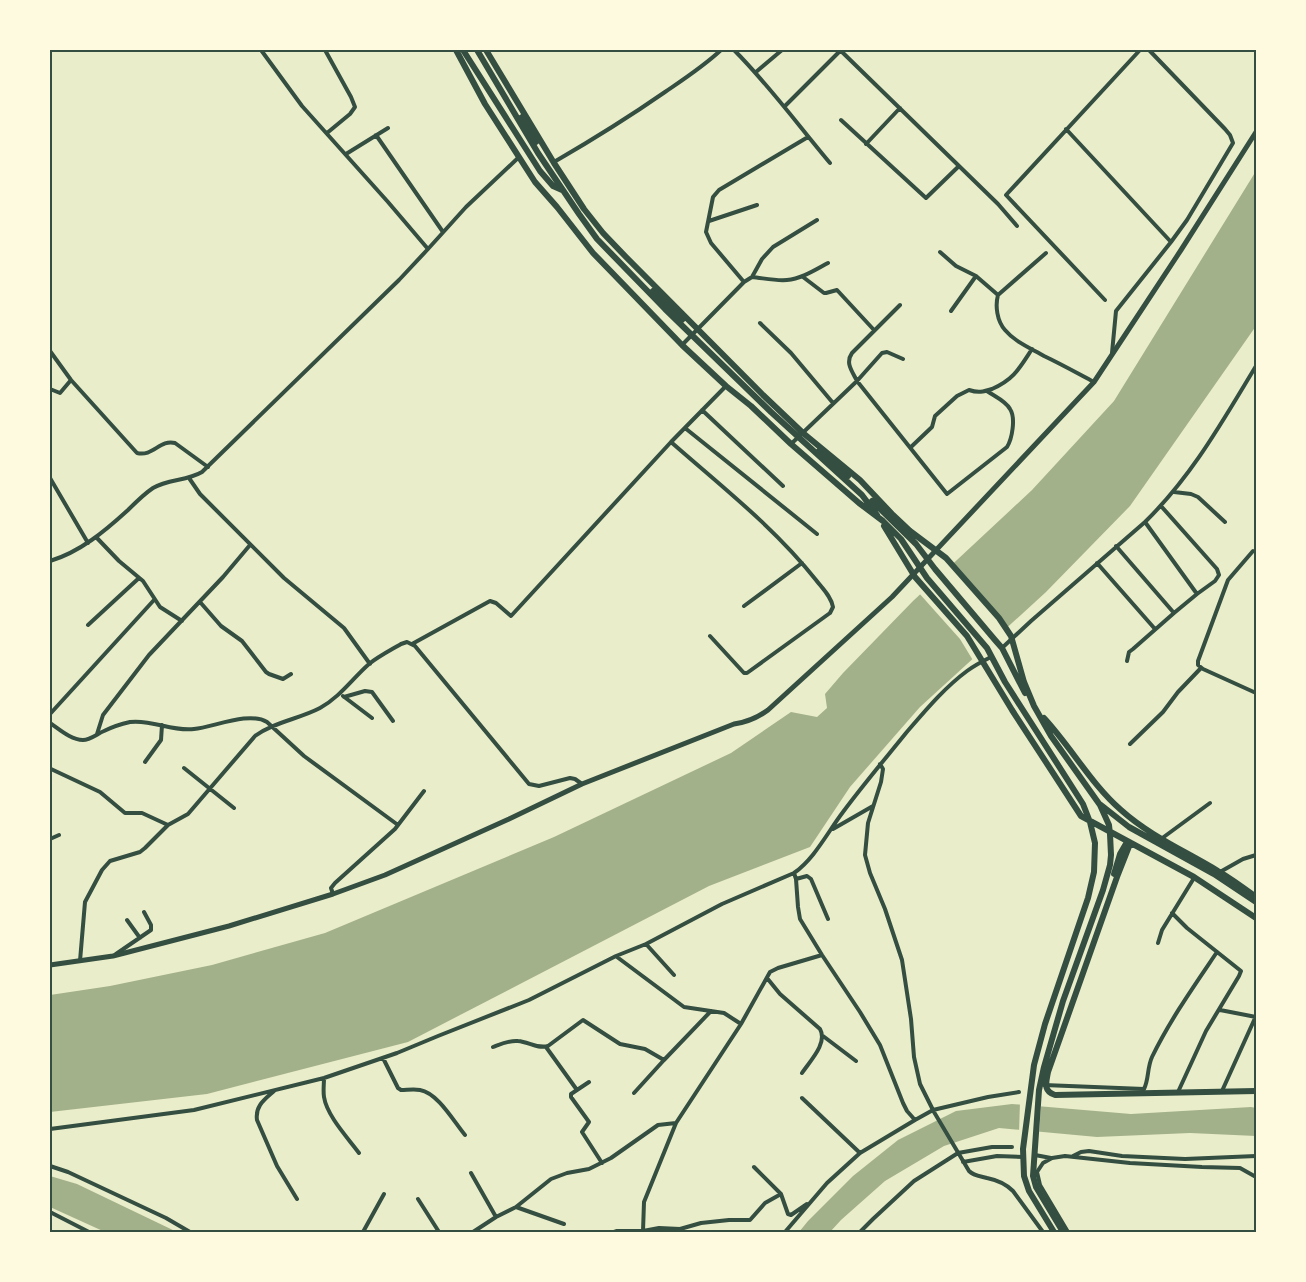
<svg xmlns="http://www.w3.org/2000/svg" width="1306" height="1282" viewBox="0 0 1306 1282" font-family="'Libre Baskerville',serif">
<rect width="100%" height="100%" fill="#e9edc9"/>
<path fill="#a3b18a" d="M1256,171V326L1130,506L1046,592L920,707L850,787L810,847L709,886L408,1042L207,1094L50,1112V995L110,986L212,965L325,933L554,837L731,753L791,712L817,717L827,708L825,694L843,673L913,601L1032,490L1114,401Z
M1012,1104L1131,1114L1251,1107L1256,1108V1136L1190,1133L1097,1137L999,1128L944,1146L885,1181L841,1220L830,1232H799L808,1221L853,1176L898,1140L956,1111Z
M50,1176L77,1184L177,1232H105L50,1207Z"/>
<path fill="#e9edc9" d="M951,561L1009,629L974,662L960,639L918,592Z
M1020,1102L1041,1104L1039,1135L1019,1133Z"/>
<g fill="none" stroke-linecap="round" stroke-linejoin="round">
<path stroke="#344e41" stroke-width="4" d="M261,50L302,106L388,202L428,249
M325,50L351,97L355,107L350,114L327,133
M734,50C769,85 798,125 830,163
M840,50L998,204L1017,226
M756,72L782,50
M785,106L841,50
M841,120L926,198L959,166
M1066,129L1171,242
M376,135L443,232
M866,144L900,108
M346,154L388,128
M554,162C592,140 629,117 665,92C684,79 704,66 721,50
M709,221L757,205
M940,252L956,266L976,276L998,295L1046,253
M752,277L762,259L773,247L817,220
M803,277L824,293H826L837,290L874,330
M744,282L711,243L706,232L713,197L719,190L808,137
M998,295C995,306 997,321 1005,330C1015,342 1030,348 1044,356C1061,364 1077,373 1094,382
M1105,300L1006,195L1140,50
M900,305L852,353C845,363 852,371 857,381L947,494L1007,447C1012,439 1016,418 1010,409C1006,401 994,396 987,391
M951,311L976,276
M760,323L791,353L833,403
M682,345L744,282L752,277C763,278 775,281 787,280C801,279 815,270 828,263
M50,351L71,380L137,453C153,457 160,439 175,443L208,467
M1112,353L1116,311L1171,242L1187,220L1233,143L1230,135L1225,129L1149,50
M50,389L60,393L71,380
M702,410L783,486
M685,428L817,534
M671,442C721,486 774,527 816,580C822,588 831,596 833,607L830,613L747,673H744L710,636
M791,444L857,381L882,353L887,352L903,359
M911,447L932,427L935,416L957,396L969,390C978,393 983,392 992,389C1014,379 1019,369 1032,349
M50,478L88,543
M189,478L200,494L284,578L344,628L370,664
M1174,492L1191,494L1198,497L1225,522
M1145,522L1197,594
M96,537L119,561L143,581L160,607L182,621
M1116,546L1174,613L1197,594L1215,581L1219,575L1217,569L1161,506
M1253,551L1228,580L1198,661V665L1203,669L1256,693
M50,561C80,552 105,531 128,510C136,502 144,494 153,488C168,479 187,481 202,472L399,280L428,249L466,207L519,157
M1097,563L1155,629
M200,602L221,626L242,641L266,672L269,674L283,679L291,674
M744,606L802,563
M88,625L139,578
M412,644L490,601L496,603L511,616L671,442L726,386
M1002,648L1031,621L1145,522C1192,476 1222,422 1256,366
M1127,661L1129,652L1133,649L1174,613
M343,696L372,718
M344,697L365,691L372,692L393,721
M50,714L154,600
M50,723C59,729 71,740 83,740C90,740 97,734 104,731C112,727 121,724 130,722C152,719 172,732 194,729C214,727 249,711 267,722L304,756L398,825
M97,734L103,715L149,655L223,577L250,545
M1130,744L1163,712L1178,692L1201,668
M145,762L161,740L162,725
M880,764L883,769L881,782L868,823L865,855L870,873L885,909L902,960L911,1019L914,1057L920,1084L934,1112L969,1171C974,1176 980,1176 987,1178C997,1180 1006,1184 1013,1191L1043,1232
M184,768L234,808
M51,769L100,792L125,813H142L168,825
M833,829L873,806
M50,839L59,835
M1161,839L1210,803
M1220,872L1243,859L1256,855
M794,873L796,879L798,907L800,919L822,955L860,1012L880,1045L903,1103L907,1111L915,1120
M796,879L807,876L811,879L828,919
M333,894L331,888L335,883L395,829L424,791
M1172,913L1187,928L1241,971L1239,976L1206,1031L1178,1092
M127,920L140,938
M1158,943L1162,930L1194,878
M646,944L674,975
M116,954L151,930V925L144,912
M617,957L684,1007L724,1013L741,1024
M80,961L85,902L102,870L110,861L140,852L145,848L168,825L188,814L255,736C274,722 299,719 320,708C340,697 352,679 369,664C379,656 391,650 401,644L407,642L415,646L529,784L539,786L570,778L575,779L582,784
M767,978L780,994L820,1029C828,1043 810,1061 802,1073
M1220,1010L1256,1017
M823,1036L856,1061
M493,1047C501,1044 510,1040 518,1041C529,1042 537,1049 548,1046L583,1020L620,1044L645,1049L664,1060L711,1011
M546,1047L577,1090
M383,1058L398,1088L401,1090C407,1090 414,1089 420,1090C438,1093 454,1122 465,1135
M324,1078C324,1084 323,1091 324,1097C327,1116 348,1138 359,1153
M589,1082L571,1094V1097L589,1122L582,1132L602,1163
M1044,1085L1144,1089C1149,1079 1147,1068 1152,1057C1170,1020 1194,986 1217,952
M274,1091C264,1100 255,1106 257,1120L277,1166L297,1199
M1222,1091L1256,1016
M634,1093L664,1060
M802,1098L860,1153
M50,1129L194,1110L324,1078L397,1053L438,1036L529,1000L616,956L646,944L722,904L794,873C815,858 827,833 843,812C863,785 885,759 906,733C925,711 944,688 967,671C975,665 983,661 991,657
M1035,1155L1051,1158
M1073,1156L1081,1152L1089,1151L1122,1156L1185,1159L1256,1156
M963,1162L997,1156L1024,1157
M50,1166L68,1172L166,1218L190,1232
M754,1167L781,1194L788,1214L791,1215L807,1204
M471,1173L496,1217
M418,1199L439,1232
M516,1207L564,1224
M50,1212L89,1232
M643,1231L644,1202L676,1123
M363,1232L384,1194
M473,1232L496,1217L516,1207L551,1179L567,1173L589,1169L611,1158L658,1125L676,1123L741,1024L770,972L778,968L822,955
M614,1232L617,1231H643L659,1228L680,1229L701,1223L729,1220H750L765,1203L781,1194
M785,1232L827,1183L860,1153L915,1120L933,1110L988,1097L1019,1092
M860,1232L873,1219L914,1181L958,1153L992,1147H1012
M1068,1232L1040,1185L1037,1172L1043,1163L1052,1158L1065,1156L1130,1163L1202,1167L1240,1168L1256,1177"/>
<path stroke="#344e41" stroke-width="5" d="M50,965L113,956L229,926L333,894L385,875L509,819L582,784L734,724C748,722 757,718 768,710L892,597L1094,382L1181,250L1256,132"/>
<path stroke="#344e41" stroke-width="6" d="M456,50L485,104L535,182L557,207L593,253L682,345L726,386L751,406L791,444L859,503L883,521L901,539L927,578L987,648L1005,682L1083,804L1090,822L1095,843L1094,872L1088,898L1045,1024L1034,1065L1023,1149L1024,1176L1029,1191L1054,1232
M463,50L540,171L553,186L562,190
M477,50L538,153L579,214L597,239L665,309L771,412L862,495L877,515
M486,50L554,163L584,209L603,233L626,257L763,395L803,433L860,480L893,515L910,531L946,558L999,618L1011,636L1024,682L1034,706L1051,736L1100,805L1109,825L1110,834L1111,855L1110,865L1103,890L1063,1001L1044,1067L1039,1090L1033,1176L1036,1187L1063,1232
M522,117L536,142
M653,291L682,320
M819,451L848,476
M872,501L916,544L935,569L995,640L1002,648L1025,693
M884,526L915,577L967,636L1012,710L1081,816L1194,877L1256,918
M1044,718C1071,747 1091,784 1121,810C1150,836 1185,851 1218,871C1232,879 1244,888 1256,897
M1101,805L1129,827L1214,874L1256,902
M1130,844L1117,877L1048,1072C1046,1083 1043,1091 1055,1095L1256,1091
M1114,874L1120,854L1127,842"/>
</g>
<rect width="1306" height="1282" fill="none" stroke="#fefae0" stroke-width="102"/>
<rect x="51" y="51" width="1204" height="1180" fill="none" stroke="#344e41" stroke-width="2"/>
</svg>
